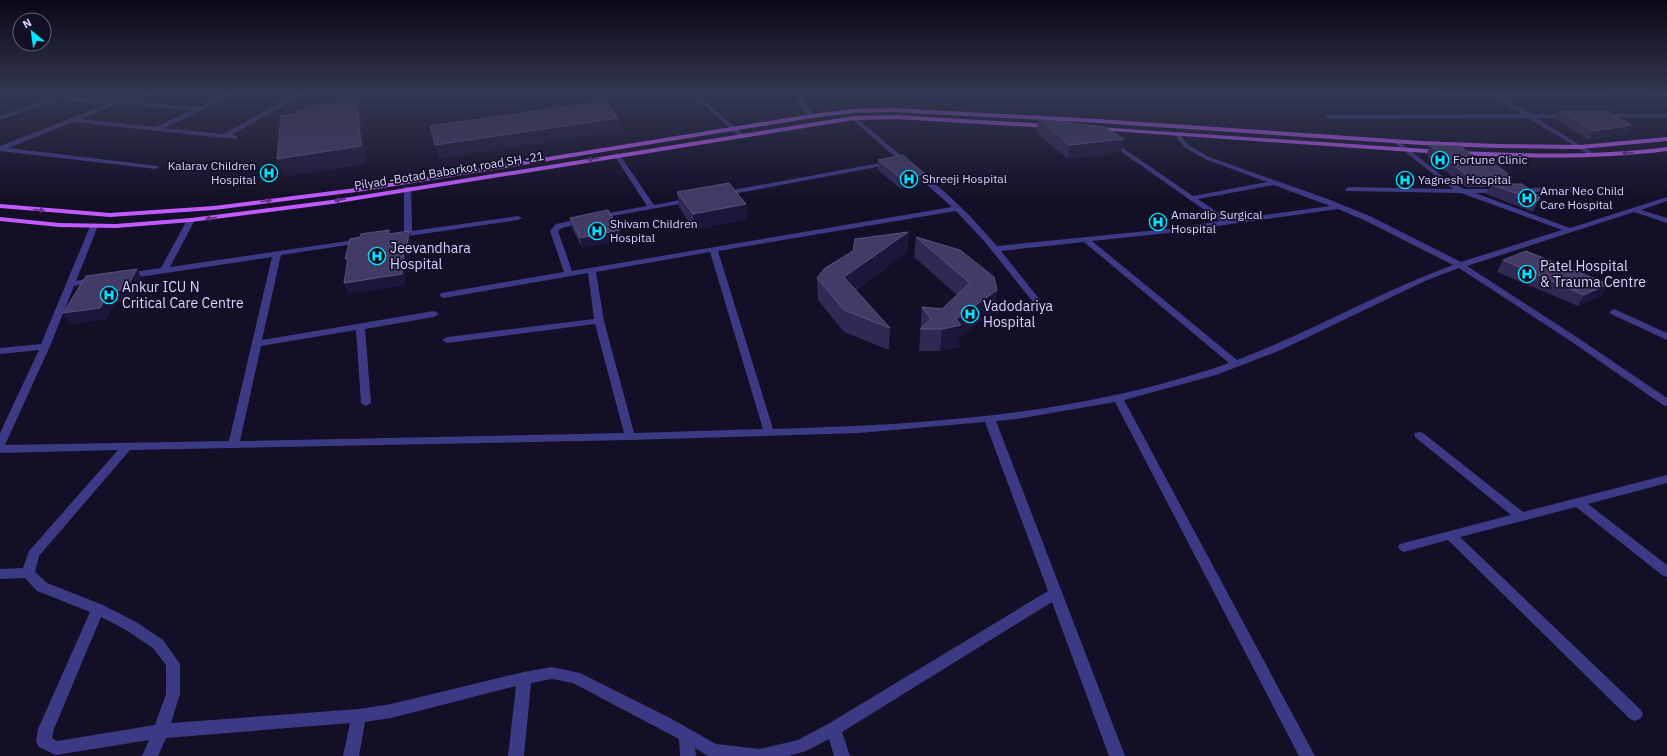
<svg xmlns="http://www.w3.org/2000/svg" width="1667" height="756" viewBox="0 0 1667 756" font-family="'IBM Plex Sans',sans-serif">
<rect width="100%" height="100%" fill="#130f26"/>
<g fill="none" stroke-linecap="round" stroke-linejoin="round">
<path fill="#0c2248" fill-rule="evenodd" d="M1641,94H1667V104L1644,99Z"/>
<path fill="#3d3a85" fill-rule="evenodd" d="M63,94L64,97L128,102L144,94H153L136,102L199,107L226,94H235L164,128L223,134L296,94H304L231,135L237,136L238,137L235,139L73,122L8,148L158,166L159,167L156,169L0,151V146L108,104L57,100L0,120V116ZM116,104L192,110L156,127L81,119Z
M688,94L698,96L716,94L702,99L743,134V136H739L704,105Z
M795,94H801L805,104L814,115V117H810L799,105Z
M1616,94L1607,98L1502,97L1530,114L1572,115V117L1570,118H1536L1595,154L1596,155L1593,157L1528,118L1328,119L1325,117L1328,115L1522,114L1494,97H1321L1318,95Z
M1602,114H1667V118L1600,117V115Z
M854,116L947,194L970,216L997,246L1168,229L1220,221L1109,143L1108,142L1111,140L1193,196L1267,182L1205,159L1184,147L1175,135L1178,133L1180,134L1188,145L1209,157L1328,199L1372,217L1461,262L1562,230L1461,193L1346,191L1345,189L1349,187L1453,189L1442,181L1393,142V140H1397L1446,179L1464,189H1503V193H1475L1570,228L1667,197V201L1641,210L1667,218V223L1634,212L1467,266L1575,336L1667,398V406L1663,405L1569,340L1459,268L1425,281L1281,350L1216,375L1124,400L1315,756H1299L1115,402L1017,419L996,421L1125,756H1109L1052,602L842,732L850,756H834L829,739L806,751L789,756H708L695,748L696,756H680L679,739L573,683L552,679L531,683L524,756H508L516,686L391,718L365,722L359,756H343L350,723L166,738L158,756H142L149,740L56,755L39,747L36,742L38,729L90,612L37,591L25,578L0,579V569L23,568L29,551L118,450L0,453V433L39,350L0,354V348L41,344L91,224H94L98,226L76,281L94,277L98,280L97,282L74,286L50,346L5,445L229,441L272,257L126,279L122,276L126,273L161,268L187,220L191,218L195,220L170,267L361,239L365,241L361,243L281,255L262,340L434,311L439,314L434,317L365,329L371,403L366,406L361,403L356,330L261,346L240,441L624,433L595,324L447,343L442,340L447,337L594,319L588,273L444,298L441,297L440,295L441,293L564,272L550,231L556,224L583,218H586V222L562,228L558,231L572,271L952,207L852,119L851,118ZM1274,185L1330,206L1229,220L1198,199ZM1338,209L1366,221L1453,265C1379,292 1311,332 1237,360L1092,241L1168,233ZM956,211L985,242L1033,302H1039L1040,300L1001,251L1084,242L1229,363C1205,372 1181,378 1157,385C1032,418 902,425 773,429L718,251ZM710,252L763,429L634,433L604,321L596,272ZM985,422L1048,591L828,724L798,740L760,749L716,744L670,718L580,673L552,667L524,672L391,704L359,709L171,723L180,694V664L163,640L136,622L103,605L47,583L35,572L39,556L130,450L630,440L859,433ZM101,617L126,630L153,648L166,665V694L155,725L57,741L52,738L54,729Z
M617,153L619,154L654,205L691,198L695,200L691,202L595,219L594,217L598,215L647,206L614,155Z
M891,161L893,162V164L722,196L718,194L722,192Z
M404,187H410L411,189L412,231L518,216L522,218L518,220L394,238V234L404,233Z
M1584,187L1588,189L1587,191L1518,192L1514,190L1518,188Z
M1614,309L1667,333V340L1611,314L1609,312Z
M1419,432L1423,433L1523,512L1667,475V483L1588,504L1667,565V577L1662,575L1576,507L1460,537L1640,709L1643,714L1640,719L1635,721L1630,719L1448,540L1404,552L1400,550L1398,547L1400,544L1511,515L1415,437L1414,435L1415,433Z"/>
<path fill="#c25bff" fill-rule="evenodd" d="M892,108L1098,119L1422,141L1497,144L1580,145L1667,137V141L1580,149L1497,148L1422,145L1098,123L892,112L853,113L812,118L364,191L214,210L110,217L0,208V204L110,213L214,206L364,187L812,114L853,109Z
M896,115L1050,124L1053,126L1050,128L896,119L854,120L332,204L191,222L116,228L59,227L0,221V217L59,223L116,224L191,218L332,200L854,116Z
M1098,127L1441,150L1444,152L1441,154L1096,130L1095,129Z
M1667,147V151C1597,160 1527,158 1457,155L1454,153L1457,151C1527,154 1597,156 1667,147Z"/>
</g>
<path fill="#312854" d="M1560,111L1627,134L1589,140L1556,120Z
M1038,119L1121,153L1068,159L1037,133Z
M1430,145L1480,161L1512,177L1509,184L1540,197L1533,212L1486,194L1489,187H1467L1462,185L1426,155Z
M878,160L925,174L924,184L901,189L878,170Z
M677,192L746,204L747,219L694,230L679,207Z
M570,218L622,240L582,248L572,228Z
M908,232L907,252L856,290L890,328L889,350L844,332L818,300L817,278Z
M916,237L997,290L994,311L959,337V347L940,351H919L922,307L942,309L957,295L914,257Z
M1503,260L1602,295L1578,306L1497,272Z"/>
<path fill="#1d163a" d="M357,100L362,117L366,164L284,177L277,159Z
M618,118L620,132L439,159L435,145Z
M1632,125L1627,134L1589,140L1594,131Z
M1124,139L1121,153L1068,159L1070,145Z
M925,174L924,184L901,189L902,179Z
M746,204L747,219L694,230L693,214Z
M620,230L622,240L582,248L580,238Z
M409,231L412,242L409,262H407L405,285L348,294L344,283L404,251Z
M908,232L907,252L844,298V277Z
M348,258L349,270L345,259Z
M137,269L143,280L132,301L116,303L106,319L70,325L63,313L109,292Z
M1608,284L1602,295L1578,306L1584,295Z
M997,290L994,311L959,337V347L940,351L942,329Z"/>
<path fill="#433a66" stroke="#5a527e" d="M357,100L361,146L277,159L281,116L297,114V110L306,109V107Z
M606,101L618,118L435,145L430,126Z
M1560,111H1607L1632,125L1594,131Z
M1038,119L1105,127L1124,139L1070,145Z
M1430,145L1460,146L1480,161H1491L1512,177H1472L1466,175Z
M903,155L925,174L902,179L878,160Z
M729,183L746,204L693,214L677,192Z
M1490,184H1522L1540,197L1538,201Z
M608,210L620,230L580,238L570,218Z
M389,230V234L409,231L406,251H404L402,274L344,283L348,258L345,259L350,239L360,237L361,234Z
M908,232L844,277L890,328L844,310L817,278L825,268L853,251L855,239Z
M916,237L960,250L994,277L997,290L956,319L961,325L942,329H920L931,319L922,307L942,309L970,283Z
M1526,251L1608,284L1584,295L1503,260Z
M137,269L126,289L109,292L100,308L63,313L86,276Z"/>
<defs><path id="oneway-solid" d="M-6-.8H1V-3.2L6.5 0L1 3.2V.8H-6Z"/></defs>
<g fill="#623188">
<use href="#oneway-solid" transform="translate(1628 153) rotate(177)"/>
<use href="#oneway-solid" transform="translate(593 159) rotate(171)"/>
<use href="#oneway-solid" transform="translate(340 200) rotate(171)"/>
<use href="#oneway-solid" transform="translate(266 201) rotate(-7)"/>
<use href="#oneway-solid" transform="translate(39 210) rotate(4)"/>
<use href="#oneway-solid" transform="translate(211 218) rotate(173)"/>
</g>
<linearGradient id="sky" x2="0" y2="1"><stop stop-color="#0a0815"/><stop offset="0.47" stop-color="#333752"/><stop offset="1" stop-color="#333752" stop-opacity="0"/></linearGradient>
<rect width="1667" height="200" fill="url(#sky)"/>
<defs>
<symbol id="hospital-ring" viewBox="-11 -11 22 22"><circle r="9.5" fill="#130f26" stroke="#00e5ff" stroke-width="1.5"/><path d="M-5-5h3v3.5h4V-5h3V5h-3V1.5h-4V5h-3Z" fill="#00e5ff"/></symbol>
</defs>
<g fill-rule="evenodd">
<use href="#hospital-ring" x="1430" y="150" width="20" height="20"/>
<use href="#hospital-ring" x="259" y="163" width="20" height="20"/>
<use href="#hospital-ring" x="899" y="169" width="20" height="20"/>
<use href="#hospital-ring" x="1395" y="170" width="20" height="20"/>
<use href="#hospital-ring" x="1517" y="188" width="20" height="20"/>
<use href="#hospital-ring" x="1148" y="212" width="20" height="20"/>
<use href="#hospital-ring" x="587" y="221" width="20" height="20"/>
<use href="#hospital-ring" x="367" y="246" width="20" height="20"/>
<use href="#hospital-ring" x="1517" y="264" width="20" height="20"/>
<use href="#hospital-ring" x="99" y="285" width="20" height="20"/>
<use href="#hospital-ring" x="960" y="304" width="20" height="20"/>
</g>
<g text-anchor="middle" stroke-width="3.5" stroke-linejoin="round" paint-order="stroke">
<g font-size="12" fill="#d9d4ff" stroke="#130f26" text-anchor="start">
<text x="1453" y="164">Fortune Clinic</text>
<text x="256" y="170" text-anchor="end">Kalarav Children<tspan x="256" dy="14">Hospital</tspan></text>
<text x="922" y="183">Shreeji Hospital</text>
<text x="1418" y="184">Yagnesh Hospital</text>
<text x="1540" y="195">Amar Neo Child<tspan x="1540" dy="14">Care Hospital</tspan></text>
<text x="1171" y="219">Amardip Surgical<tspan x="1171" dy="14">Hospital</tspan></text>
<text x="610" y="228">Shivam Children<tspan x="610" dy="14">Hospital</tspan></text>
</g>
<g font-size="12" fill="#d9d4ff" stroke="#130f26">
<text transform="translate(449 171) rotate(-9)" y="4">Pilyad -Botad Babarkot road SH -21</text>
</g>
<g font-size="14" fill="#d9d4ff" stroke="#130f26" text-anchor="start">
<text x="390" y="253">Jeevandhara<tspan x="390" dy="16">Hospital</tspan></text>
<text x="1540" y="271">Patel Hospital<tspan x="1540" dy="16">&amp; Trauma Centre</tspan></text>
<text x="122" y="292">Ankur ICU N<tspan x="122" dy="16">Critical Care Centre</tspan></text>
<text x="983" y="311">Vadodariya<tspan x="983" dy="16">Hospital</tspan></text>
</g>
</g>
<g transform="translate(32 32) rotate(331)"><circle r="19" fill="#130f26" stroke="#625e7d"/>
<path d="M0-3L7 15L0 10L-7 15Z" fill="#00e5ff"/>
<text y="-6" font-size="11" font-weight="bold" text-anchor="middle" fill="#d9d4ff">N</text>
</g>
</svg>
